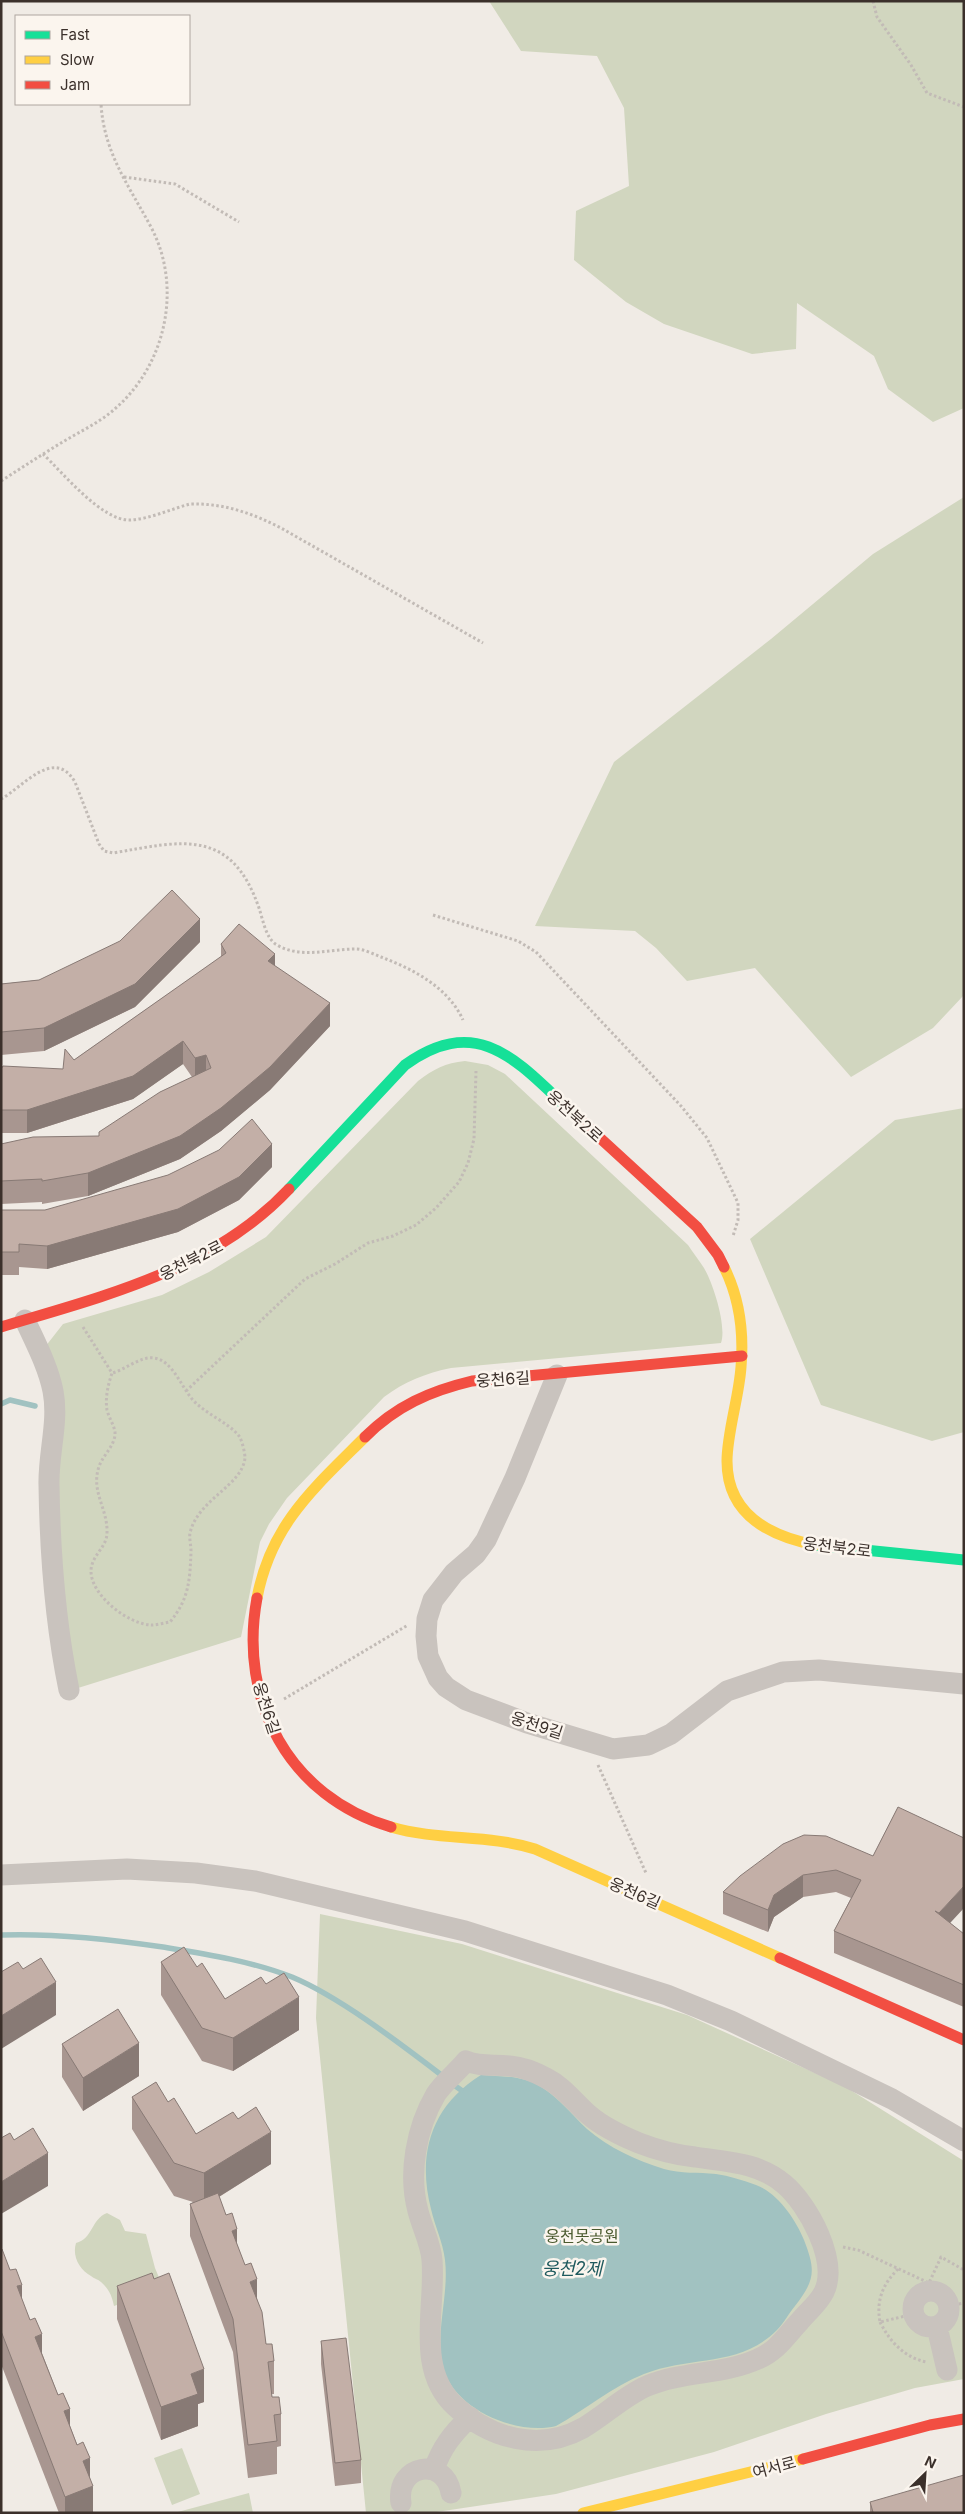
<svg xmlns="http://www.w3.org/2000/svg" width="965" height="2514" viewBox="0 0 965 2514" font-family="Inter,'Noto Sans KR',sans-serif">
<rect width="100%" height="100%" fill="#f0ebe5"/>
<path fill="#d1d6bf" d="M489,1H964V408L933,422L888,389L874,356L797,303L796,349L752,354L664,324L626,302L574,260L576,211L629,186L624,108L597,56L521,51Z
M964,497V995L933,1028L851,1077L755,968L687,981L656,948L635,931L535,926L614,762L771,639L873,554Z
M465,1061L488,1065L505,1074L688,1245C693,1253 699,1260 704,1268C713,1283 727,1326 721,1343L451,1368C426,1373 404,1382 384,1397L287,1498L269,1524L260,1542L241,1637L78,1688L63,1610L45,1347L63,1324L162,1295L209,1272L266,1237L418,1081C434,1069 445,1063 465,1061Z
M964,1108V1432L932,1441L821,1405L750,1239L895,1120Z
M320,1914L462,1944L687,2015L844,2086L964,2161V2379L915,2388L826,2414L714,2452L556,2494L430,2513H366L316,2018Z
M107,2213L120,2220L125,2231L146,2234L155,2268L160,2280V2290L114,2306C112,2296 109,2289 101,2282C98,2279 94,2279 91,2276C79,2269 72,2256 76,2243C93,2239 91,2219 107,2213Z
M182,2448L200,2494L172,2505L154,2458Z
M249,2493L253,2513H174Z"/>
<path fill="#a1c2c1" d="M481,2075C501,2077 517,2075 536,2084C556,2094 571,2114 587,2129C609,2148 636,2160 664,2169C681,2174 698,2172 716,2174C729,2176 743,2180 756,2185C778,2193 796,2220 804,2240C816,2271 815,2280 795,2306C789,2313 784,2323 777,2330C739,2368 691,2355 644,2374C613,2386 585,2410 556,2426C516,2436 449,2408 442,2362C436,2329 449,2294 445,2260C443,2242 435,2227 431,2209C417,2154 431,2106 481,2075Z"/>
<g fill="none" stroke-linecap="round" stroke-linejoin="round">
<path stroke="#a1c2c1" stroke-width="5.5" d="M1,1404L10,1400L35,1406
M1,1935C56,1933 109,1939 163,1947C206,1954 251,1961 292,1977C340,1997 402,2045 444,2077
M451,2083L461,2090"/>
<path stroke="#c2bbb6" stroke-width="3" stroke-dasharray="2.5 2.5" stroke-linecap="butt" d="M873,1L877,17L911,65L927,93L964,107
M124,177L175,184L239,222
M43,454C63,473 102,521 130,520C150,519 171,509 190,504C223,503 252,513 281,528L483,643
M1,481C23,467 44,453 66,440C83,430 102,421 117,407C166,363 182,288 152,229C130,187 104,154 101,104
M1,799C22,788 54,746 75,782L99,844L104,851L113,853C182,841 231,827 259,908C263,920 266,939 277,945C301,959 329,949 356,949C364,949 373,954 381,957C413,969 448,987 463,1020
M433,915L518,941L536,952L681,1106L707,1138L738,1203V1220L733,1236
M83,1327L112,1373C108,1385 105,1398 107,1410C109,1418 114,1425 115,1432C116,1446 101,1456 98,1470C92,1493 108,1510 107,1533C107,1547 92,1555 91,1570C90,1595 128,1624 151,1625C157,1625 164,1623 170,1622C189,1599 190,1580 191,1551C191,1545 189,1538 190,1533C198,1499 242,1486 245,1458C245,1453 242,1440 239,1436C228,1422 205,1414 192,1399C181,1386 172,1360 154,1358C140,1356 125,1370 112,1373
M186,1391L305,1279L335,1264L368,1243L393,1236L416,1225L436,1208L459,1182L468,1163L474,1139L476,1071
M284,1699L408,1625
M598,1765L646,1873
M843,2247L858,2250L929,2283L941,2257L964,2270
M898,2269C883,2284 876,2300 880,2322L914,2314
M929,2283L930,2291
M949,2306L964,2303
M880,2322C890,2342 904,2357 926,2362"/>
<path stroke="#c9c3be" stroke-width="21" d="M25,1320C35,1342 48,1366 53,1391C59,1422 48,1454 49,1485C50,1554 55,1622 69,1690
M557,1375L515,1478L486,1540L476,1554L454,1573L433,1600L427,1619L426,1636L428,1656L438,1678L446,1687L466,1700L527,1723L613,1749L648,1745L671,1734L727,1691L783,1672L819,1670L964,1684
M1,1875L127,1869L196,1873L255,1881L465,1931L667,1995L731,2021L892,2099L964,2141
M466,2061C481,2067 494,2064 510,2066C522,2067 535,2072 546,2078C564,2087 574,2102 589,2115C603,2127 622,2136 639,2143C657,2150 676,2155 695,2157C727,2162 758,2162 784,2184C808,2204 839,2261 824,2292C818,2304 808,2311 800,2321C786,2336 777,2351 758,2359C723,2375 683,2371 647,2386C624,2396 605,2415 583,2428C540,2452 490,2439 455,2406C415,2369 436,2308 432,2260C431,2244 422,2227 418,2211C408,2174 416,2128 436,2094C444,2082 457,2072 466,2061Z
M913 2309a18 18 0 1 1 36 0a18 18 0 1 1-36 0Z
M937,2327L947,2370
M434,2470C441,2448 453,2433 470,2417
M401,2503C395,2464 445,2456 451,2493"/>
<path stroke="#16e098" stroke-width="11" d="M289,1189L405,1065C481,1010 521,1066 576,1116
M815,1545L964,1560"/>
<path stroke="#ffcf43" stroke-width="11" d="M724,1267C740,1299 744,1332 741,1367C739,1397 727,1433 727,1461C727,1514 769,1536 815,1545
M257,1598C271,1524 314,1488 365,1437
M391,1827C438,1841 488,1834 535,1849L780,1958
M583,2513L803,2459"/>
<path stroke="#f24e42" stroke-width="11" d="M576,1116L697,1227L718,1255L724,1267
M1,1327C104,1296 213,1270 289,1189
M365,1437C396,1406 430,1391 472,1381L742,1356
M257,1598C238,1701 289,1797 391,1827
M780,1958L964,2040
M803,2459L930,2425L964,2419"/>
</g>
<path fill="#a89690" d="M200,942L135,1007L44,1051L1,1055V984L39,980Z
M221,944L275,966L330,1026L270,1090L221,1131L180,1159L88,1196L42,1204V1202L1,1204V1144L99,1136L192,1077L183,1064L133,1099L27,1133H1V1069H63L74,1060L221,957Z
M272,1167L239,1200L178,1232L47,1269L19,1267V1275H1V1210H45Z
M898,1807L950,1923L964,1934V2007L834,1953V1931L851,1898L836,1892L803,1897L774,1917L768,1932L723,1914V1892L873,1856Z
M161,1962L197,1967L225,1999L299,2030L233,2071L202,2061L161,1995Z
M62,2044L139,2076L83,2111L62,2077Z
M132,2097L168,2102L196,2134L238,2119L271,2164L219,2197L257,2298L266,2344L274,2361V2394H272V2397L281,2414V2446L277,2447V2474L248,2478L233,2352L190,2236V2204L193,2202L174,2196L132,2129Z
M1,2249L22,2301L90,2478L93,2513H59L1,2364Z
M117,2286L204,2402L198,2404V2426L161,2440L117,2319Z
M321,2341L361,2460V2483L335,2486L321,2364Z
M870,2502L964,2513H870Z"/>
<path fill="#887a75" d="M200,919V942L135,1007L44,1051V1028Z
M275,954V977L268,961Z
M330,1003V1026L270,1090L221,1131L180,1159L88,1196V1173Z
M183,1041V1064L133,1099L27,1133V1110Z
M206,1055V1078L195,1081V1058Z
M272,1144V1167L239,1200L178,1232L47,1269V1246Z
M803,1875V1897L774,1917L768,1932V1910L774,1895Z
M964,1886V1908L939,1935V1913Z
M56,1982V2015L1,2049V2016Z
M299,1997V2030L233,2071V2038Z
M139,2043V2076L83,2111V2078Z
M271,2132V2164L204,2206V2173Z
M48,2153V2186L1,2214V2182Z
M237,2229V2262L232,2231Z
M257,2279V2312L250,2282Z
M22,2285V2317L17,2286Z
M42,2334V2367L35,2337Z
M204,2369V2402L198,2404V2426L161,2440V2407L191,2374Z
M70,2409V2442L64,2411Z
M90,2458V2487L93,2486V2513H65V2497L83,2461Z"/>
<path fill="#c3afa7" stroke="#887a75" d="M172,890L200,919L135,984L44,1028L1,1032V984L39,980L120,941Z
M239,924L275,954L268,961L330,1003L270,1067L221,1108L180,1136L88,1173L42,1181V1179L1,1181V1144L33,1137L99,1136V1132L160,1092L211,1068L206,1055L195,1058L183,1041L133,1076L27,1110H1V1069L3,1066L63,1069L65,1049L74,1060L226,953L221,944Z
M252,1119L272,1144L239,1177L178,1209L47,1246L19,1244V1252H1V1210H45L168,1175L219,1150Z
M898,1807L964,1838V1886L939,1913L935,1911L964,1934V1985L834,1931L861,1880L836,1870L803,1875L774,1895L768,1910L723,1892L740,1876L783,1844L804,1835L826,1836L873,1856Z
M184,1947L197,1967L202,1963L225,1999L261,1977L266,1984L284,1973L299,1997L233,2038L202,2028L161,1962Z
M41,1958L56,1982L1,2016V1972L18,1962L23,1969Z
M118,2009L139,2043L83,2078L62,2044Z
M156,2082L168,2102L174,2098L196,2134L233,2112L238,2119L256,2107L271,2132L204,2173L174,2163L132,2097Z
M33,2128L48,2153L1,2182V2138L10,2133L14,2140Z
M218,2193L226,2215L232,2213L237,2229L232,2231L245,2265L251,2263L257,2279L250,2282L262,2312L266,2344H272L274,2361L268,2362L272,2397H279L281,2414L274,2415L277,2441L248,2445L233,2319L190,2204Z
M1,2249H2L10,2270L16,2269L22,2285L17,2286L30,2320L35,2318L42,2334L35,2337L58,2395L63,2393L70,2409L64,2411L77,2445L83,2442L90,2458L83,2461L93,2486L65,2497L1,2331Z
M152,2273L154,2279L169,2273L204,2369L191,2374L198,2394L161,2407L117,2286Z
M346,2338L361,2460L335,2463L321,2341Z
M964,2475V2513H869L873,2512L870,2502Z"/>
<g text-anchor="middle" stroke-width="5" stroke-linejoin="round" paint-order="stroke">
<g font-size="16" fill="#3b302b" stroke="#fbf5ee">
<text transform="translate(575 1116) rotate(42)" y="6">웅천북2로</text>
<text transform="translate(191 1260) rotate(-27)" y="6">웅천북2로</text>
<text transform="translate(503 1379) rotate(-4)" y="6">웅천6길</text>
<text transform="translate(837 1547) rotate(7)" y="6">웅천북2로</text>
<text transform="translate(267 1708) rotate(72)" y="6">웅천6길</text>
<text transform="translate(537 1725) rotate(18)" y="6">웅천9길</text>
<text transform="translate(635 1893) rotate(24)" y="6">웅천6길</text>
<text transform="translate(774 2467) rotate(-15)" y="6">여서로</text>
</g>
<g font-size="16" fill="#4a5a2e" stroke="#fbf5ee">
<text x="582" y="2242">웅천못공원</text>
</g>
<g font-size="18" font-style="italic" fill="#1f5a5e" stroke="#fbf5ee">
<text x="572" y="2275">웅천2제</text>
</g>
</g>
<rect width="965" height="2514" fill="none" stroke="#3b302b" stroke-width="5"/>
<rect x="15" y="15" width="175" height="90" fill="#fbf5ee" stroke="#aea6a0"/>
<rect x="25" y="31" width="25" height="8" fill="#16e098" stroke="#aea6a0"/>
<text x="60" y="40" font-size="15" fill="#3b302b">Fast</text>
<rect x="25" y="56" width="25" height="8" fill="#ffcf43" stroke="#aea6a0"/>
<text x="60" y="65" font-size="15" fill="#3b302b">Slow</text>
<rect x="25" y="81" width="25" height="8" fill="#f24e42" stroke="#aea6a0"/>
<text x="60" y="90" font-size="15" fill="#3b302b">Jam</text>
<g transform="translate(925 2474) rotate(25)" stroke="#fbf5ee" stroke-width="4" paint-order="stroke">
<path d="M0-4L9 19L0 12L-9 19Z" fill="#3b302b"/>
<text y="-8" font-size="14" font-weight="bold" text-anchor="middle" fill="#3b302b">N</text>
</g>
</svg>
